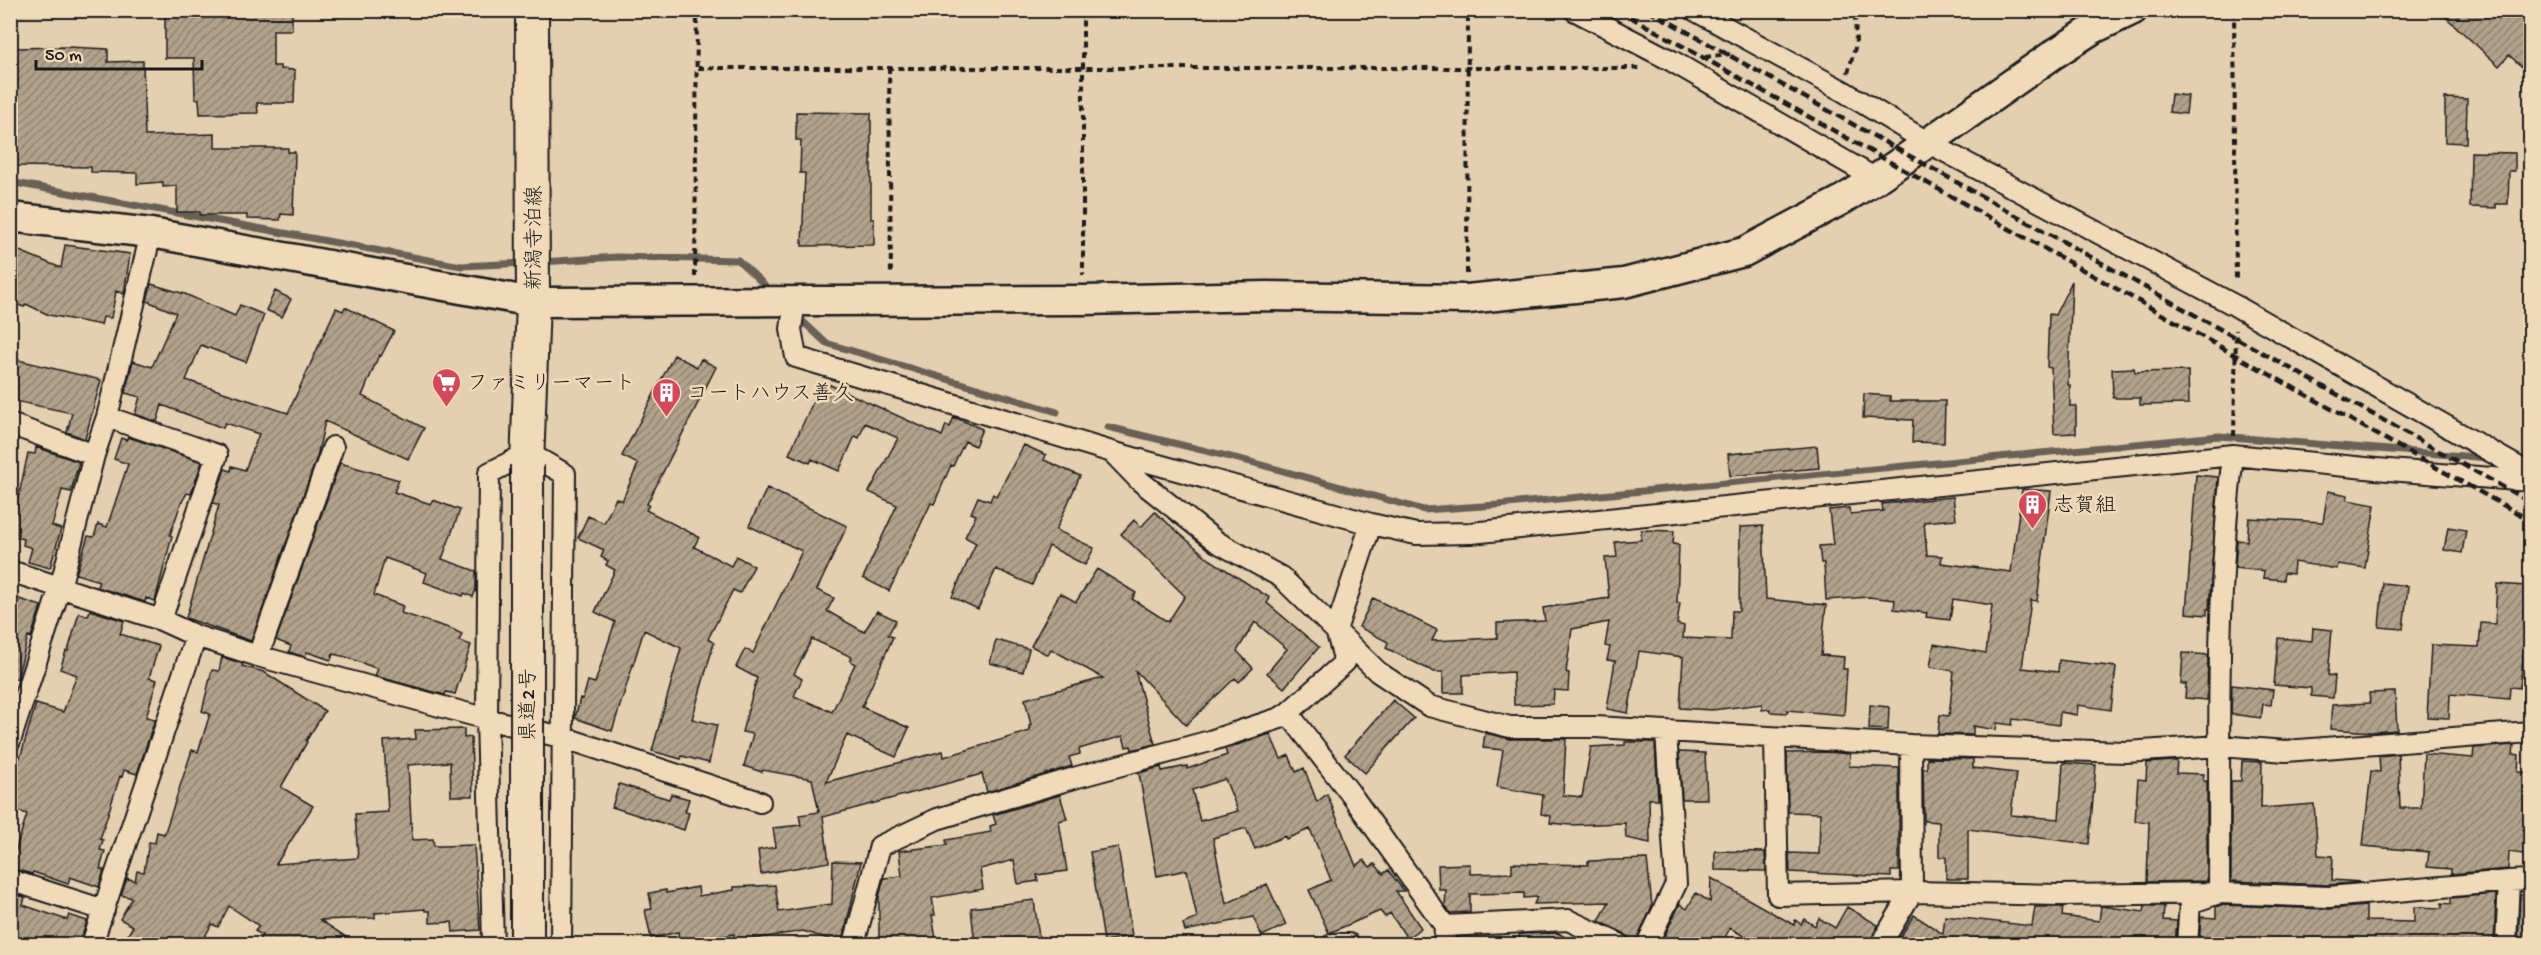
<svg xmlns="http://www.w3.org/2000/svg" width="2541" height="955" viewBox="0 0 2541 955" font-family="'Gochi Hand','Klee One',sans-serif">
<defs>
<pattern id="building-hatch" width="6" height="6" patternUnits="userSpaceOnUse" patternTransform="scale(1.5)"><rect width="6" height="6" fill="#b2a28b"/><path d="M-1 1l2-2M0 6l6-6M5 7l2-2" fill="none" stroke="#908371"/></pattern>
</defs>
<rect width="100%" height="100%" fill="#e4cfb0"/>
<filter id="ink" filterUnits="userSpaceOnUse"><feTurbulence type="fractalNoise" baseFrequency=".0167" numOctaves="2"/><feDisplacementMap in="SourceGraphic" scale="12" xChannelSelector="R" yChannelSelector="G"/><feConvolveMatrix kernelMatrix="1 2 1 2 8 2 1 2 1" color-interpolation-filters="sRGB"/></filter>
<g filter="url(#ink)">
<path fill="#c7b49b" stroke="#72685c" stroke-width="1.5" d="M1501,933L1495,944H1453L1460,935Z"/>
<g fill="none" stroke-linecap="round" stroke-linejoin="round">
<path stroke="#696156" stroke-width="7" d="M10,182L461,266L525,263
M542,262L617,257L738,260L773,293
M796,315L826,343L1057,412
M1108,427L1251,462L1424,510L1497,505L2219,436L2488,458"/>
</g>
<path fill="url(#building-hatch)" stroke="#1c1c1c" stroke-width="1.5" fill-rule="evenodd" d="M165,10H292V30H273V66H280V69L295,70L294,103H257L258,113L200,114L199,99H195L194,58H165Z
M2438,10H2530V74L2509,55L2499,66Z
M68,47L108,49V62L143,61L145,136L215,134V148H288V152H295L293,215L281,214L280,220L247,219V215H200V212H177V186L163,187V182L137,184V173L91,172V167L10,166V53L15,52V48Z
M2171,94L2188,96L2186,114L2169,112Z
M2445,98L2467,99L2466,143L2445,142Z
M796,112L871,113V219H874V245L802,246L805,173H800L801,140H796Z
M2471,152L2515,153V171H2509L2508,204H2496V208L2470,207Z
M65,245L130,254L124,294L116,291L111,318L103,317L101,325L49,315L26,304L24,307L10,302V267L17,250L61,268Z
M2072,281L2068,385H2070V406H2076V433L2054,434L2051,368L2047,367L2049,314L2055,315Z
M151,284L185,294L235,316L240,305L264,315L246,362L201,345L186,380L288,413L336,308L343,311L345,307L394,331L381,356L379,355L362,396L424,428L408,459L325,421L317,457L251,641L186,618L219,505L213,503L225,469L231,471L232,466L245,470L259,434L225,423L223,428L162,405L157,422L135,414L140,397L125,393L133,361L152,367L176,313L147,301Z
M275,291L291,299L282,317L266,310Z
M674,355L697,367L701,359L716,367L647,504L649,505L646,510L699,537L694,547L731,566L736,556L754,566L740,593L733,590L708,639L714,643L692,719L717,725L709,763L682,756L681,759L652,751L681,648L644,630L612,731L575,718L580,698L583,699L588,681L595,683L615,622L595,612L615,570L606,565L608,561L601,557L604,550L578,538L588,516L604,523L616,498L622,501L638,464L622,456Z
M10,358L101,380L85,439L67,432L72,413L10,400Z
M2134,368L2135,372L2188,371L2189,404L2140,405V398H2113L2112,369Z
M828,384L942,436L946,425L950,427L954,417L982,429L975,446L965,441L953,466L951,465L934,504L931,503L889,591L863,578L897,505L869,492L898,438L865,423L859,438L855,436L839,471L812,459L810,463L789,454L820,387L825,390Z
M1864,394L1890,396V401H1945L1944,443L1912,442L1913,420L1863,418Z
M128,437L202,462L191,494L187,493L181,503L170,535L172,536L155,601L146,598L145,602L97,587L99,581L76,574L88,536L94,537L98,524L107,527L128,464L114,459L121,438L126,440Z
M1024,445L1046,455L1044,460L1080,476L1056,530L1094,548L1085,565L1049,546L1032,585L996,569L978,609L952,597L976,543L965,537L976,515L971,513L978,497L990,501L993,494L996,496Z
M1817,446L1819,468L1730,476L1728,454Z
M36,447L79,462L71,492L62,490L52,526L61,529L50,568L28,562L32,548L23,545L24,539L10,536L28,453L35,454Z
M340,463L399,480L394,492L431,504L433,500L460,510L442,559L476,571V589L473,597L464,593L463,596L424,582L427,573L385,558L374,595L403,606L401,613L452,629L462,634L459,641L471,645L455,694L446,692L445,695L375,676L378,669L346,657L333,654L331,660L307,652L305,657L289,652L291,646L276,640Z
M2196,475L2218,477L2209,609H2207V615L2186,613Z
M767,488L847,526L817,590L834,598L827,611L864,632L877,611L896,620L888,635L893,637L862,707L909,728L896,757L847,735L826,782L943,751L944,757L1030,731L1029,726L1031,725L1025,699L1103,678L1051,649L1048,655L1031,646L1060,593L1076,602L1097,569L1136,593L1132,599L1168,622L1185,596L1121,534L1134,520L1141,527L1155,512L1209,559L1270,598L1267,603L1319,647L1284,688L1267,673L1287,649L1255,622L1237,651L1253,668L1239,682L1235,678L1186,725L1135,670L1155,744L1132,750L1131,746L1126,747L1123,736L1079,749L1080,754L1069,757L1072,766L987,792L982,774L823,817L829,862L761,874L758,850L776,847L773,828L801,825L799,815L819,812L812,779L763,770L762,772L744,766L753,734L742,732L757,678L736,667L745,649L753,653L802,551L749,526ZM812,639L852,657L850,661L855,664L832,712L794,696L802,679L794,674Z
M2022,489L2051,491L2037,601L2031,600L2022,668L2058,672L2059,660L2116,667L2111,710L2078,705L2077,715L2060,712L2059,725L2013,719L2012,725L1997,723L1996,730L1973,726V735L1938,734L1940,715L1949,716L1954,671L1930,667L1934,644L1986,653L1992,605L1953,599L1950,620L1926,617L1927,613L1894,609L1895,600L1869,597L1826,600L1824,563H1821L1819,546L1833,545L1829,510L1849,508L1850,514L1883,511L1882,504L1953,497L1956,519L1924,522L1927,555L1942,556L1941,563L2011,572Z
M2328,491L2348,495L2347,500L2375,505L2365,568L2338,564L2337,569L2294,562L2293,574L2284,573L2283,580L2263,578L2264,571L2235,568L2237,540L2247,541L2249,518L2323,522Z
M1763,526L1766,599L1826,605L1821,655L1844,657L1843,669H1847L1844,715L1787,710V713L1770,712V709L1762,710V704L1712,710L1680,708L1683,657L1639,651L1628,713L1607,709L1615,661L1607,660L1610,647L1605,646L1609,622L1572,629L1566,672L1569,673L1568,691L1554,690L1553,704L1514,705L1513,672L1463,675V693H1443V672H1434L1386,648L1388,642L1359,627L1373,598L1437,630L1432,641L1497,638V623L1545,621L1543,608L1609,598L1605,558L1617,557L1615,542L1641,540V530L1674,531L1673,544L1679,545L1677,603H1680L1677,624L1684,626L1683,638L1731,640L1732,611H1739L1740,527Z
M2448,527L2466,530L2462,553L2444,550Z
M2383,583L2408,586L2403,629L2379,627Z
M2497,584L2526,586L2523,627H2526L2520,688L2510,687L2509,699L2450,694L2449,718L2427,717L2431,645L2479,647L2481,623L2495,624Z
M10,596L41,606L31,637L28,636L17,679L10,678Z
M90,610L124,621L120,634L159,646L149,678L157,680L146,717L155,719L137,774L124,770L122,777L120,776L100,839L103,840L100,850L105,851L100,869L104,870L99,887L70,877L68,884L33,872L32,874L10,868L27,814L10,808V775L16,756L20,758L36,704L63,712L77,675L60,669L66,651H68L79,613L88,616Z
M2313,628L2332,630L2328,675L2335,676L2333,698L2311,696V688L2274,685L2278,638L2312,641Z
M996,640L1029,649L1023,672L990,663Z
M2183,653L2208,655L2207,700L2185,698L2186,684H2181Z
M222,657L243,664L242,666L264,672L325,711L306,741L307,742L281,787L313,806L276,864L358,858L355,814L388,812L384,741L416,739L415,730L464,729V738L471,737L473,796H451L450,762L408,765L412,840L433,839L434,846H441L474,845L480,930L453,932L452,922L430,923V911H425V909L375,913V918L320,920L358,945H256L262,935L255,931L259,926L229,906L218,927L212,924L200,945H136L126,938L133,926L120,919L132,898L121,895L127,878L135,881L137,871L144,872L149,842L155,843L157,832L164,834L166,829L192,750L198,752L210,714L202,711L212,670L219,671Z
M2232,685L2273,690L2271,705L2263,704L2261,718L2231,714Z
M2395,692L2397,730L2372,732L2330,729L2332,705L2370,703L2369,693Z
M1393,700L1414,718L1365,773L1345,755Z
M1870,705L1889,707L1888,730L1869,729Z
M1485,733L1510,739H1566L1563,795L1582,797L1591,747L1625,745V742H1655L1658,799H1649L1650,843L1626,838L1625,823L1571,825L1550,823L1551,816L1541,814L1543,795L1497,787L1503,750L1483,748Z
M1270,734L1281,759L1289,755L1296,772L1304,768L1317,802L1327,794L1356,866L1364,860L1370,867L1375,864L1383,874L1388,870L1404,891H1396L1421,928L1407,938L1390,913L1385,917L1380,911L1329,933L1309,890L1331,880L1310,829L1286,839L1285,836L1255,849L1246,828L1213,838L1226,904L1267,884L1286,925L1262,936L1253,917L1185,931L1183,924L1197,918L1187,870L1157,876L1139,773L1161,767L1162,771L1187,766V769L1227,755L1225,749ZM1225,779L1238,811L1200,821L1192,790Z
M2514,745L2513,754L2519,755L2518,772L2530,773V855L2509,852L2508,869L2451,874V869L2427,867L2429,852L2363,846L2371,771L2380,772L2379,756L2398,754L2400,808H2421L2424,754L2473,758L2474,748Z
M1679,752L1705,753L1707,799H1682Z
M1827,752L1850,754L1849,766L1899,768V871H1891V877L1790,872L1789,853L1819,854L1820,813L1788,812L1787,753Z
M1927,758L1973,759V768L2016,773L2011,815L2059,819L2063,763L2096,765L2089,844L1968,829V879H1946V857H1939V822L1924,821L1923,768L1927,769Z
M2173,761H2177L2176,773L2204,774L2203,781H2207V881L2147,882L2149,822L2135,821L2138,779L2146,780L2147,763Z
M2242,761L2262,762L2261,808L2314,804L2318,855L2333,856L2332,880L2363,882L2329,885L2231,881V781H2241Z
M619,784L669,799L671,794L689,799L685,812L689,813L684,830L612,807Z
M1060,795L1067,819L1059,821L1067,871L1037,875L1038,881L1018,884L1014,860L980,869L983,889L932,898L935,915H932L937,945H879V897L884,878L902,876L899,851L947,845L946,840L991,832L990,826L996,824L993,815Z
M1118,847L1132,936L1104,941L1090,852Z
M1715,851L1765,852L1766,871L1715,870Z
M1647,859L1652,906L1635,945H1631L1629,938L1624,933L1599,921L1609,902L1534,904L1537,897L1524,898V893L1470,894V912L1450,913L1445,906L1446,890H1439L1438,865L1470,864V874L1512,873V863L1588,865V861Z
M833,861L861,862L842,943L803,931L754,939V945H734V934L680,944L678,932L651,938L645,910L652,909L649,893L666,890V893L698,887L699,896L734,890V887L775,885L779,912L832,904Z
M1711,878L1794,925L1795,920L1801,924L1804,919L1815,926L1819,918L1835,928L1847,907L1878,925L1869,945H1759L1730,928L1721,945H1660L1680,904L1687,909L1696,893L1710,902Z
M10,893L25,897L23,905L67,920L69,915L87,921L79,945H10Z
M2496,894L2494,945H2199L2201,917L2216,918V907L2221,905L2329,909L2366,906V921L2414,922V907L2442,908V903L2451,904V898Z
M2520,895H2530V945H2518Z
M1034,900L1040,945H975L971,908Z
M2101,906L2144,912L2145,906H2164L2163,920L2177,921L2175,945H1895L1914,915L1943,934L1945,916L2032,926L2035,907H2063L2062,916L2099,921Z
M1558,933L1578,945H1515L1520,934Z"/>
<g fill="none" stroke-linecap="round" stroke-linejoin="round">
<defs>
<path id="street" d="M1574,10L1672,61L1876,179
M1694,10L1843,91L1927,142L2236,306L2530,474
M795,301L791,329L796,357L1112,452L1371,524L1416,534L1471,533L2233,455L2376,469L2530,481
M107,417L217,455L161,620
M10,424L94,455
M1114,454L1140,481L1217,542L1281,577L1378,672L1429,706L1510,727H1596L1911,745L2126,752L2220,746L2286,751L2530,732
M10,571L161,620L196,636L92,944
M196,636L258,656L487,719L565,738L760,802
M258,656L333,447
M1288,713L1350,793L1445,926L1444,944
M1775,738L1778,895L1912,892L2060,895L2219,893L2329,897L2509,881
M10,741L60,588L94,455L107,417L151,233
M10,880L104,910
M1445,926L1568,920L1619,944
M493,944L487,719L489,473L528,453L565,474L561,944
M854,944L880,846L937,819L1074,778L1210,741L1280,718L1288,713L1345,662L1336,630L1371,524
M1333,944H1349
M1647,944L1676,884L1666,732
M1881,944L1912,892L1911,745
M2187,944L2190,903L2219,893C2220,747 2215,600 2233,455
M2506,944L2509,881L2530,880"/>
<path id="secondary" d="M10,217L151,233L533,302L1083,300L1267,296L1467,299L1624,283L1744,252L1842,200L1876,179L2054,54L2093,29L2133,10"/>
<path id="primary" d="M527,465L533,302L532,10"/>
</defs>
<use href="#street" stroke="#1c1c1c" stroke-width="24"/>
<use href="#secondary" stroke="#1c1c1c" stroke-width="33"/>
<use href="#primary" stroke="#1c1c1c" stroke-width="36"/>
<path stroke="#1c1c1c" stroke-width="4" stroke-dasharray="6 4.5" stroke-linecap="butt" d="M1083,10V275
M2234,10L2236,283
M1705,57L1730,54
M889,67L891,276
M698,68H1642
M1848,73L1856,44L1855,10
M1467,274L1468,10
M695,277L697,10
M2234,436L2236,330"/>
<use href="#street" stroke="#f1daba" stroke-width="20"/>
<use href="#secondary" stroke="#f1daba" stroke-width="28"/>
<use href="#primary" stroke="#f1daba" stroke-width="32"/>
<path stroke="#1c1c1c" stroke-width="4.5" stroke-dasharray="9 4.5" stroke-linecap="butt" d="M1618,10L2530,520
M1648,10L2530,502"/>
<defs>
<path id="primary-bridge" d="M527,465V944"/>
</defs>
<use href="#primary-bridge" stroke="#1c1c1c" stroke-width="36" stroke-linecap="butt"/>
<use href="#primary-bridge" stroke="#f1daba" stroke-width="32"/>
</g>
</g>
<defs>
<symbol id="supermarket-pin" viewBox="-11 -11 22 30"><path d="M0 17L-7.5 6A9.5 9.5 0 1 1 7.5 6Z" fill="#d1495b" stroke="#f1daba"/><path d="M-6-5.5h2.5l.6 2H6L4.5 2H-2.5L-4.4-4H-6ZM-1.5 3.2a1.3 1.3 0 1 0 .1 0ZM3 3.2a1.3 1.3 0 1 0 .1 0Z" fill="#fff"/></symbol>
<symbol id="building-pin" viewBox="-11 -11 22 30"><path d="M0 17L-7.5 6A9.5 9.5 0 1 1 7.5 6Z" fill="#d1495b" stroke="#f1daba"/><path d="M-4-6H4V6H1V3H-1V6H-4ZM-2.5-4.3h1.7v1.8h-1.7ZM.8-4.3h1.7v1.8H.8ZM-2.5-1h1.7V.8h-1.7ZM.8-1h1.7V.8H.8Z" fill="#fff"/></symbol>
</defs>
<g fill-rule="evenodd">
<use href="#supermarket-pin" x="430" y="366" width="33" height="45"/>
<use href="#building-pin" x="650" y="376" width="33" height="45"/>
<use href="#building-pin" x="2016" y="488" width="33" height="45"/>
</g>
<g text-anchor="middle" stroke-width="5" stroke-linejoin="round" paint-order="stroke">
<g font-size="21" fill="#1c1c1c" stroke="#f1daba">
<text transform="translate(533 238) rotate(-90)" y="7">新潟寺泊線</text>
<text transform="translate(527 705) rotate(-90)" y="7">県道2号</text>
</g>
<g font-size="21" fill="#1c1c1c" stroke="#f1daba" text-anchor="start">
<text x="467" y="389">ファミリーマート</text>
<text x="687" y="399">コートハウス善久</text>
<text x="2053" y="511">志賀組</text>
</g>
</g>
<rect width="2541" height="955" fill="none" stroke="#f1daba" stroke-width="36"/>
<rect x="18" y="18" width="2505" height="919" fill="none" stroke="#1c1c1c" stroke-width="2" filter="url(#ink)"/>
<path d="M36 60v9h166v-9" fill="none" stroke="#1c1c1c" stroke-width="3"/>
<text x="45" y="60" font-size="18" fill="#1c1c1c" stroke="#f1daba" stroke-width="4.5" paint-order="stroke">50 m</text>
</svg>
